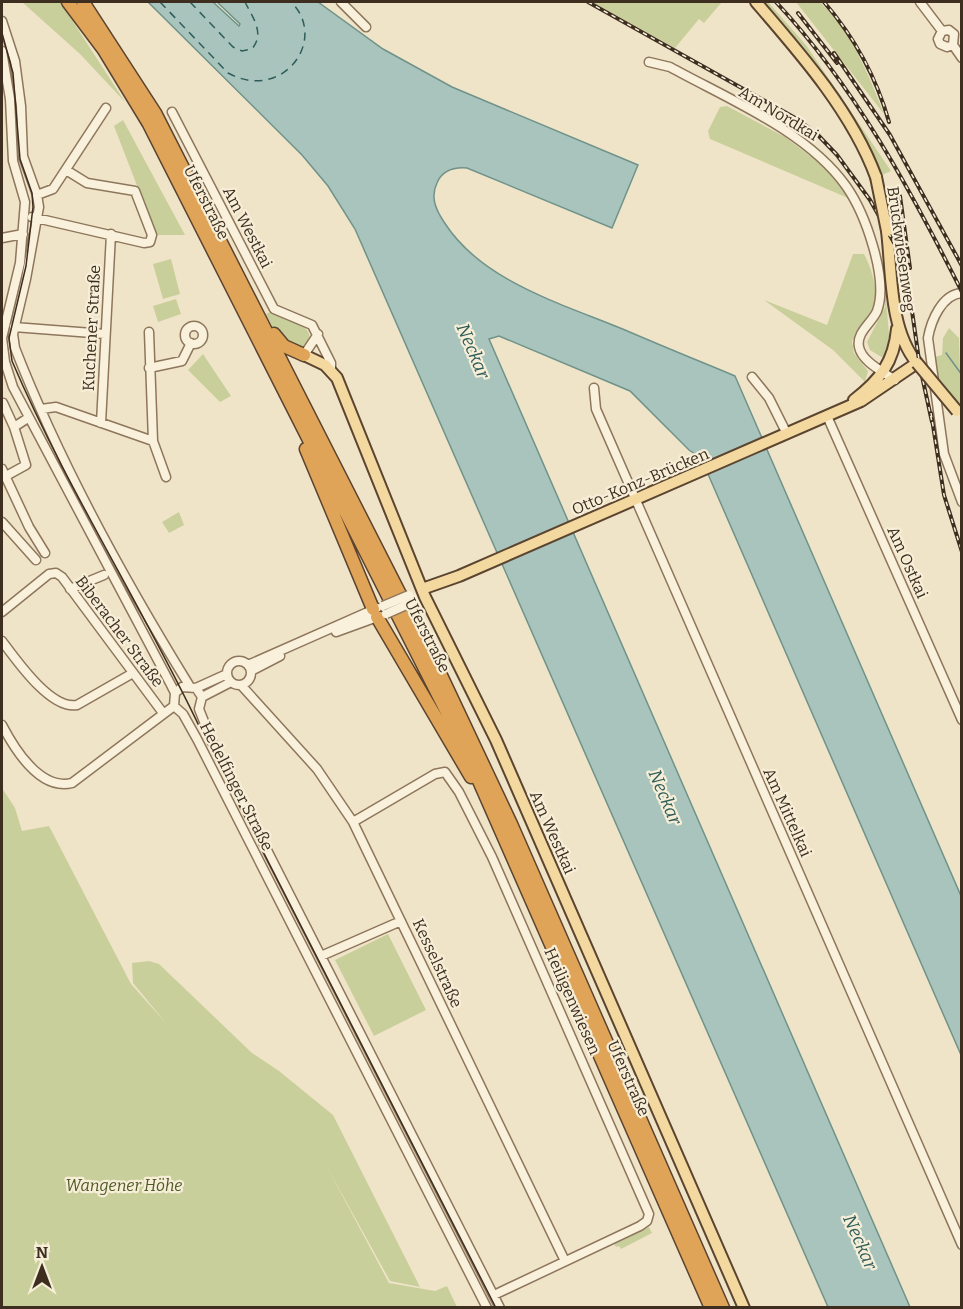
<svg xmlns="http://www.w3.org/2000/svg" width="963" height="1309" viewBox="0 0 963 1309" font-family="Bitter,serif">
<rect width="100%" height="100%" fill="#f0e4c8"/>
<path fill="#c9cf9b" d="M22,2L61,3L125,102L80,54Z
M592,2H722L704,23L699,19L675,48Z
M761,2H768L806,45L891,171L882,175C853,110 804,57 761,2Z
M796,2H820C852,33 868,73 884,114Z
M727,106L785,137L826,168L848,198L710,139L708,131L720,107Z
M123,120L185,235H156L114,126Z
M853,254H864C872,269 879,292 874,309C871,320 858,331 852,341L854,353L868,371L865,382L833,350L764,300L827,325Z
M171,259L180,294L163,299L153,264Z
M885,289L890,345L883,358L870,350L867,342L885,307Z
M176,299L181,314L158,322L153,306Z
M272,311C288,320 322,326 305,348L295,349L273,328L266,314Z
M949,328L959,338L961,406L938,377L935,357L942,355L943,338Z
M203,354L231,396L220,402L188,370Z
M179,512L184,525L169,533L162,522Z
M2,788L15,808L22,831L49,826L131,984L165,1022L133,983L132,963L149,961L159,964L252,1053L279,1071L333,1115L420,1287L390,1281L327,1167L389,1283L435,1291L447,1286L457,1307H2Z
M388,934L426,1010L374,1036L335,960Z
M649,1227L652,1233L621,1249L619,1246L616,1247L614,1244Z"/>
<path fill="#a9c4bc" stroke="#6f938a" stroke-width="1.5" d="M148,2H213L239,26L240,24L217,2H318L383,49L452,87L638,165L612,228L467,168C454,167 442,171 437,183C430,197 436,210 444,222C482,282 563,304 625,330C662,346 699,361 735,376L961,896V1055L701,458L689,450L630,391L499,336L489,339L910,1307H828L355,229L328,186L302,155Z"/>
<g fill="none" stroke-linecap="round" stroke-linejoin="round">
<path stroke="#6f938a" stroke-width="1.5" d="M946,353L962,375"/>
<path stroke="#2f5d5a" stroke-width="1.5" stroke-dasharray="8 6" stroke-linecap="butt" d="M160,2L228,73C283,103 329,39 291,2
M190,2L233,47L242,51L252,49C265,33 253,18 245,2"/>
<defs>
<path id="minor" d="M341,2L366,27
M920,2L942,31
M2,21L15,61L21,106L23,156L37,195L39,207L26,279L13,334L15,348C61,466 123,578 189,685
M942,31L949,30L954,34L953,45L962,58
M942,31L938,39L940,44L947,47L953,45
M2,51L10,99L13,161L25,202L20,263L2,338L5,362L13,387L171,685L175,693L174,706L183,714L197,739L487,1308
M649,62L670,67C728,99 807,131 846,186C865,213 889,279 877,311C872,323 856,332 859,347C862,362 884,372 895,380
M172,112L274,309L312,325L331,363V370
M37,195L53,189L106,108
M32,217L144,243L150,242L152,235L135,191L87,183L66,170
M2,238L23,234
M962,293C942,294 931,321 928,338L944,454L962,502
M185 335a9 9 0 1 1 18 0a9 9 0 1 1-18 0Z
M14,327L105,334
M149,332L153,441
M304,355L318,334
M149,368L182,361L191,343
M752,377L769,398L787,434
M594,388L596,409L962,1245
M3,403L14,427
M41,409L56,407L153,441L166,477
M827,416L962,720
M101,423L111,234
M2,469L29,527L45,553
M6,476L26,465L14,427L28,418
M2,522L36,560
M70,589L104,575
M2,612L49,574L56,573L62,577L163,713
M336,632L380,616
M2,641C17,661 51,710 77,705L133,673
M227 673a12 12 0 1 1 24 0a12 12 0 1 1-24 0Z
M248,665L377,608
M251,671L280,656
M241,685L317,769L353,822L564,1259
M196,688L202,697L199,709L213,744L500,1308
M175,693L182,687L196,688L227,674
M202,697L231,682
M2,725C14,748 40,791 72,783L174,706
M353,822L435,774L445,772L459,792L492,857L649,1214L647,1221L640,1226L494,1295
M321,956L401,921"/>
<path id="major" d="M756,2C801,54 852,112 876,177
M304,355L325,365L337,378L425,597L496,740L744,1308
M854,400C880,380 894,362 897,329
M422,589L459,576L861,401L917,363C889,329 892,273 887,231"/>
<path id="highway" d="M68,2L104,50L149,124L461,740L711,1308
M83,2L155,113L437,667L511,824L723,1308
M274,334L284,346L304,355
M306,449L373,609
M377,617L471,777"/>
</defs>
<use href="#minor" stroke="#8d765c" stroke-width="11"/>
<use href="#major" stroke="#5b4430" stroke-width="14"/>
<use href="#highway" stroke="#5b4430" stroke-width="15"/>
<use href="#minor" stroke="#faf1dc" stroke-width="8"/>
<use href="#major" stroke="#f3d9a0" stroke-width="10"/>
<use href="#highway" stroke="#e0a458" stroke-width="12"/>
<path stroke="#3d2e20" stroke-width="1.5" d="M2,33L13,73L20,159L32,193L33,207L26,266L9,338L12,361C66,487 141,604 200,728L496,1308"/>
<defs>
<path id="rail" d="M588,2L797,119L817,134L837,155L870,200L897,248L907,276L920,367L932,422
M776,2C855,87 910,189 962,292
M824,2C855,38 876,76 889,122
M798,13L837,63
M834,53L890,135L962,266
M900,196L910,268
M931,413L944,495L962,552"/>
</defs>
<use href="#rail" stroke="#3d2e20" stroke-width="4"/>
<use href="#rail" stroke="#f7eed8" stroke-width="1.5" stroke-dasharray="4.5" stroke-linecap="butt"/>
<defs>
<path id="minor-bridge" d="M383,606L409,595
M386,614L413,602"/>
<path id="major-bridge" d="M876,177L887,231
M917,363L957,411"/>
</defs>
<use href="#minor-bridge" stroke="#8d765c" stroke-width="11" stroke-linecap="butt"/>
<use href="#major-bridge" stroke="#5b4430" stroke-width="14" stroke-linecap="butt"/>
<use href="#minor-bridge" stroke="#faf1dc" stroke-width="8"/>
<use href="#major-bridge" stroke="#f3d9a0" stroke-width="10"/>
</g>
<g text-anchor="middle" stroke-width="4.5" stroke-linejoin="round" paint-order="stroke">
<g font-size="16" fill="#3d2e20" stroke="#f7eed8">
<text transform="translate(779 113) rotate(31)" y="6">Am Nordkai</text>
<text transform="translate(207 202) rotate(63)" y="6">Uferstraße</text>
<text transform="translate(248 227) rotate(63)" y="6">Am Westkai</text>
<text transform="translate(902 249) rotate(82)" y="6">Bruckwiesenweg</text>
<text transform="translate(91 328) rotate(-87)" y="6">Kuchener Straße</text>
<text transform="translate(640 481) rotate(-23)" y="6">Otto-Konz-Brücken</text>
<text transform="translate(908 562) rotate(66)" y="6">Am Ostkai</text>
<text transform="translate(120 631) rotate(53)" y="6">Biberacher Straße</text>
<text transform="translate(428 635) rotate(63)" y="6">Uferstraße</text>
<text transform="translate(237 786) rotate(63)" y="6">Hedelfinger Straße</text>
<text transform="translate(788 812) rotate(66)" y="6">Am Mittelkai</text>
<text transform="translate(553 832) rotate(66)" y="6">Am Westkai</text>
<text transform="translate(438 963) rotate(65)" y="6">Kesselstraße</text>
<text transform="translate(573 1001) rotate(66)" y="6">Heiligenwiesen</text>
<text transform="translate(629 1078) rotate(66)" y="6">Uferstraße</text>
</g>
<g font-size="16" font-style="italic" fill="#4d5a26" stroke="#f7eed8">
<text x="124" y="1191">Wangener Höhe</text>
</g>
<g font-size="18" font-style="italic" fill="#2f5d5a" stroke="#f7eed8">
<text transform="translate(473 351) rotate(67)" y="6">Neckar</text>
<text transform="translate(665 797) rotate(67)" y="6">Neckar</text>
<text transform="translate(860 1242) rotate(66)" y="6">Neckar</text>
</g>
</g>
<rect width="963" height="1309" fill="none" stroke="#3d2e20" stroke-width="6"/>
<g transform="translate(42 1267)" stroke="#f7eed8" stroke-width="4.5" paint-order="stroke">
<path d="M0-4.5L10 22L0 15L-10 22Z" fill="#3d2e20"/>
<text y="-9" font-size="16" font-weight="bold" text-anchor="middle" fill="#3d2e20">N</text>
</g>
</svg>
